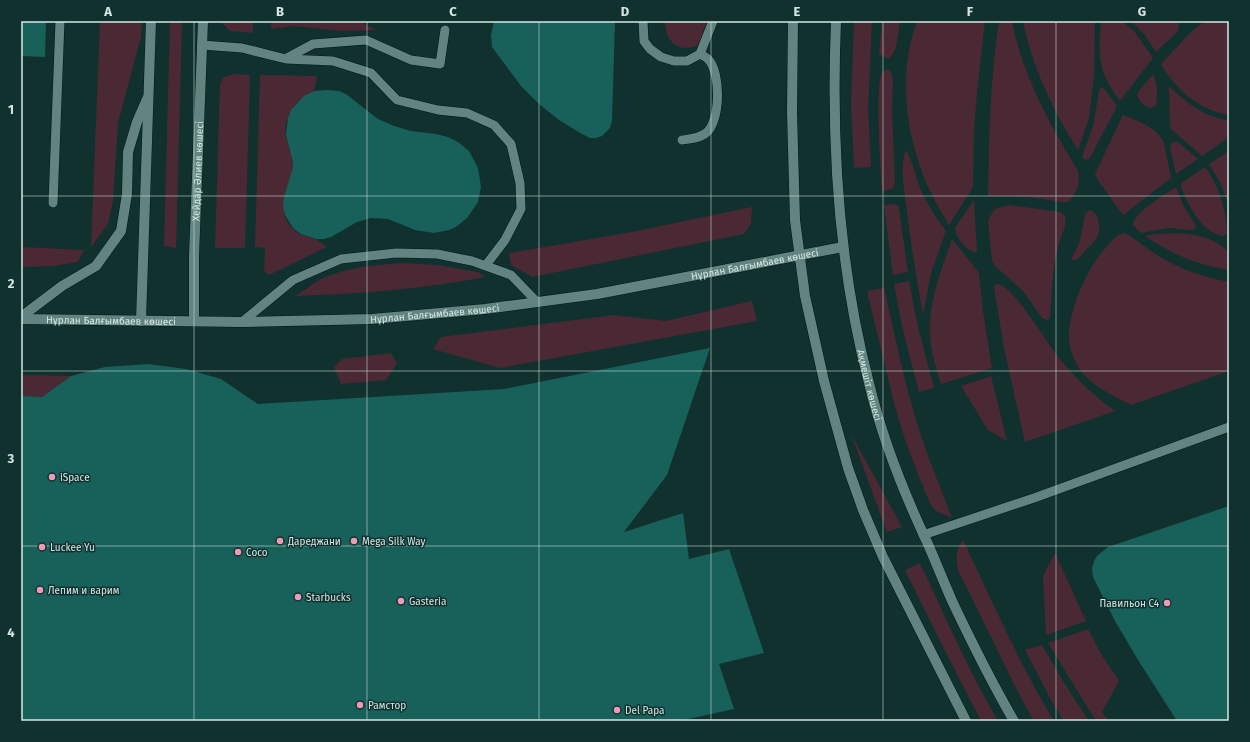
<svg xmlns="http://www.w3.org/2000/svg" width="1250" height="742" viewBox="0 0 1250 742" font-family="'Fira Sans',sans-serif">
<rect width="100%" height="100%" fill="#10312e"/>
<path fill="#4b2934" d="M100,21H142L141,37L118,123L113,201L108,224L91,247Z
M170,21H182L176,248L164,246Z
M222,21H253V33L230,31L222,23Z
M271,21H358L377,30L341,31L294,26L271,29Z
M665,21H707L698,45C678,54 665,41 665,21Z
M854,21H872L868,108L871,167L854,168L851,104Z
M882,21H900L896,48L890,58H886L879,54Z
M917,21H985L977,92L974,130L973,187L949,225C941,211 932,197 926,182C905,132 898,73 917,21Z
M999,21H1012C1022,75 1050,124 1078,171C1081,181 1076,195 1068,202H1062L1029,197L988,196C989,138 990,79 999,21Z
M1023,21H1095L1094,77L1089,118L1078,150C1053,110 1032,67 1023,21Z
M1101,21H1122L1134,31L1153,58L1120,101C1098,71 1098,58 1101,21Z
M1131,21H1178L1179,26L1178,31L1156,52L1144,34Z
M1205,21H1229V115C1199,110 1176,90 1161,64L1193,30Z
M887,70L890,71L893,77L892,112L895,182L893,188L882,192C881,173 874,81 883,71Z
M233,74L250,75L245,248H215L220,84L224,77Z
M1153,74C1157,84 1158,94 1156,105L1151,108C1145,107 1139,102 1137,95L1139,91Z
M260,75L317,76L314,91C297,99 283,115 286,136C288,146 293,156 293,167C288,190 272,217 300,234C304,236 310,237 315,239C319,241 323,244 327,247L269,275L264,271L265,248L255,247Z
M1169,86C1186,102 1204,118 1229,120V137L1202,156L1171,129L1170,124Z
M1103,87L1117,106L1090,158L1086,160L1082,157L1093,126L1099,91L1101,88Z
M1123,115C1138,121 1157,127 1164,143L1171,178L1123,215L1097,179L1095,174Z
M1172,142H1178L1198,159L1176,174L1170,147Z
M906,150C913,162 915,175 920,188C927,204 936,218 946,231L931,273L923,315C917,281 911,246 907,211C905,194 899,166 906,150Z
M1229,151V206L1220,182L1209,164Z
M1205,167C1219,187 1226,207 1227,232L1226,235L1223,236C1200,232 1187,203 1180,184Z
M1176,187L1183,205L1195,224L1196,228C1189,232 1178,228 1170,228C1161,229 1151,231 1141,233L1133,225C1133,213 1166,194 1176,187Z
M974,200L977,253C966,250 956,239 955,228Z
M893,204L898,205L899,209L908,272L893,275L884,205Z
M1008,205L1060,212L1065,216C1067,224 1063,232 1060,240C1052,265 1052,292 1050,318L1047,320L1042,318L1023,291L995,266L992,261L988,222L989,218L995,209Z
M752,207L751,223L744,234L532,277L511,265L509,253L627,233Z
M1091,210C1099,215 1101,227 1098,236C1095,241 1090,246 1086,250C1081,255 1078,261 1071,260L1079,244L1085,215L1088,211Z
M1124,233C1131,235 1148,250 1157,255C1179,269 1203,277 1229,282V371L1131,405C1111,395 1086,383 1076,363C1071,353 1068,341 1069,330C1073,300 1087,269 1107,246C1112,240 1116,235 1124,233Z
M1176,233C1195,234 1217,238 1229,253V270C1198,265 1171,254 1145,236L1156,234Z
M952,239L979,273L983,311L992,368L941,384C936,368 931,352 930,336C928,302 941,271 952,239Z
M21,247L84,250L78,262L54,266L21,267Z
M403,263L437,265L478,272L485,277C422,289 359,294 295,296C304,291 312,284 321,279C347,267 375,265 403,263Z
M909,281L918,327L934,388L919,392L903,331L894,284Z
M996,284C1012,282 1047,344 1059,358C1075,378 1094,396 1115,411L1025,442L1004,348L994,287Z
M884,288C895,335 904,383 919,429C928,459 941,488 952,518L938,512L933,508L929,501L921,482L905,440L894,403L867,291Z
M752,301L757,321L500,368L433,349L441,337L614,315L666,321Z
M391,353L397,363L386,380L341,384L334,367L342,359Z
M21,375L71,376L42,397L21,396Z
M991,376L1007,441L988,430L961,386Z
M851,434L902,527L887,532Z
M963,540C992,601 1019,663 1054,721H1034L1021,698L958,570C956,557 955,552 963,540Z
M1055,553L1086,621L1046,635L1043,576Z
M920,563C945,616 968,670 998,721H981L939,639L905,570Z
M1088,629L1101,654L1119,681L1102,712L1109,721H1096L1048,643Z
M1042,645L1063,681L1089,721H1064L1051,700L1025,650Z"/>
<path fill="#18605a" d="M21,21H46L45,57L21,56Z
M494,21H615L612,121L610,128L602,136L596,138H590L582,134L559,120L539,104L521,86L492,47L491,35Z
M326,90L339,91L346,94L378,119L394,126L411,131L436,134L448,137L458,142L469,151L478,168L481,187L478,202L467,218L456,227L449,230L434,233L415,230L388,219L371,218L357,222L331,237L324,239H316L301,234L293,228L285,215L283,206L284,197L293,167V162L286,135L288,118L291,110L304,96L314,91Z
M710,348L667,475L624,532L683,513L689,559L729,549L764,653L719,664L734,709L679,721H21V396L42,397L71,376L105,367L148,364L186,369L221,379L258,404L504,389Z
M1229,506V721H1177L1138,660L1115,621L1093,577L1092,568L1094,561L1097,556L1108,547Z"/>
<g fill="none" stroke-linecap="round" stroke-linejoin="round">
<defs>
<path id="service" d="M643,21L644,41L650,49L661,57L674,61H687L700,54L713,21
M202,45L242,48L286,59L333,61L371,73L397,100L438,110L467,113L494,125L511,144L520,183L521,209L505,240L486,265
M287,58L313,44L366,40L411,60L440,64L445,30
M682,140C690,139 700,138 706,133C721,121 721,72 708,59C706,57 702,55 700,54
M53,203L60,21
M242,322L293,280L341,259L396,253L437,254L472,261L511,275L537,302
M923,535L1034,498L1229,427"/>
<g id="tertiary">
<path d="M793,21L792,112L795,220L805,296L824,381L848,468L863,510L883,557L966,721"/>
<path id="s1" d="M836,21C831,142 838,265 869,383C882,438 903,491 927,542C936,562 944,583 953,603C972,643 992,683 1014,721"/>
<path d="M21,317L62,286L96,266L121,231L127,194L128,152L137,122L147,99"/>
<path id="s2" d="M21,319L242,322L372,319L485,309L597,294L843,247"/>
<path d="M141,321L151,21"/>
<path id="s3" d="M194,321V256L203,21"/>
</g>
</defs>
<use href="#service" stroke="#011816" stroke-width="10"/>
<use href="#tertiary" stroke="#011816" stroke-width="11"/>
<use href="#service" stroke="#628480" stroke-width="9"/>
<use href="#tertiary" stroke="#628480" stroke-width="10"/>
</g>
<path fill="none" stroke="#d5e7e4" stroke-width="1" stroke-opacity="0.55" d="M194,21V721M367,21V721M539,21V721M711,21V721M883,21V721M1056,21V721M21,196H1229M21,371H1229M21,546H1229"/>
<g fill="#f09ab5" stroke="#10312e" stroke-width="1.5">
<circle cx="52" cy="477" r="4"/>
<circle cx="280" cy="541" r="4"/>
<circle cx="354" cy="541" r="4"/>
<circle cx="42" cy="547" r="4"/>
<circle cx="238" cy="552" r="4"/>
<circle cx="40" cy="590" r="4"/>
<circle cx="298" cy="597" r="4"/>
<circle cx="401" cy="601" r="4"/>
<circle cx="1167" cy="603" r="4"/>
<circle cx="360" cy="705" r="4"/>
<circle cx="617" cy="710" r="4"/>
</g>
<g text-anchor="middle" stroke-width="3" stroke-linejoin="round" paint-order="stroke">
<g font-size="10" fill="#d5e7e4" stroke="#10312e">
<text dy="4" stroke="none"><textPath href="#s3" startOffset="150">Хейдар Әлиев көшесі</textPath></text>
<text dy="4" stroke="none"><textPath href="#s2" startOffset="738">Нұрлан Балғымбаев көшесі</textPath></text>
<text dy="4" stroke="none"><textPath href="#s2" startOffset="414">Нұрлан Балғымбаев көшесі</textPath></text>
<text dy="4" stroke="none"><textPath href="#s2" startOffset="90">Нұрлан Балғымбаев көшесі</textPath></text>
<text dy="4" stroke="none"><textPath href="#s1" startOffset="367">Ақмешіт көшесі</textPath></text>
</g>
<g font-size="10" fill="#d5e7e4" stroke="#10312e" text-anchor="start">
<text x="60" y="481">iSpace</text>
<text x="288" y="545">Дареджани</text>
<text x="362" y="545">Mega Silk Way</text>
<text x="50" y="551">Luckee Yu</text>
<text x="246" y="556">Coco</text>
<text x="48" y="594">Лепим и варим</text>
<text x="306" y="601">Starbucks</text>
<text x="409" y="605">Gasteria</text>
<text x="1159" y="607" text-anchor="end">Павильон С4</text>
<text x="368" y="709">Рамстор</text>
<text x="625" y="714">Del Papa</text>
</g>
</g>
<rect width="1250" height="742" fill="none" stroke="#10312e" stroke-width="44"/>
<rect x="22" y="22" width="1206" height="698" fill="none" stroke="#d5e7e4" stroke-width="1.5"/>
<g font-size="13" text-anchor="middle" font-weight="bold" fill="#d5e7e4">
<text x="108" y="16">A</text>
<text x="280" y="16">B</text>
<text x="453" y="16">C</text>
<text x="625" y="16">D</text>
<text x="797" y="16">E</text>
<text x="970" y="16">F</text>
<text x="1142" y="16">G</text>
<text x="11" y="114">1</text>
<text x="11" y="288">2</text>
<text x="11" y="463">3</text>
<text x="11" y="637">4</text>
</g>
</svg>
